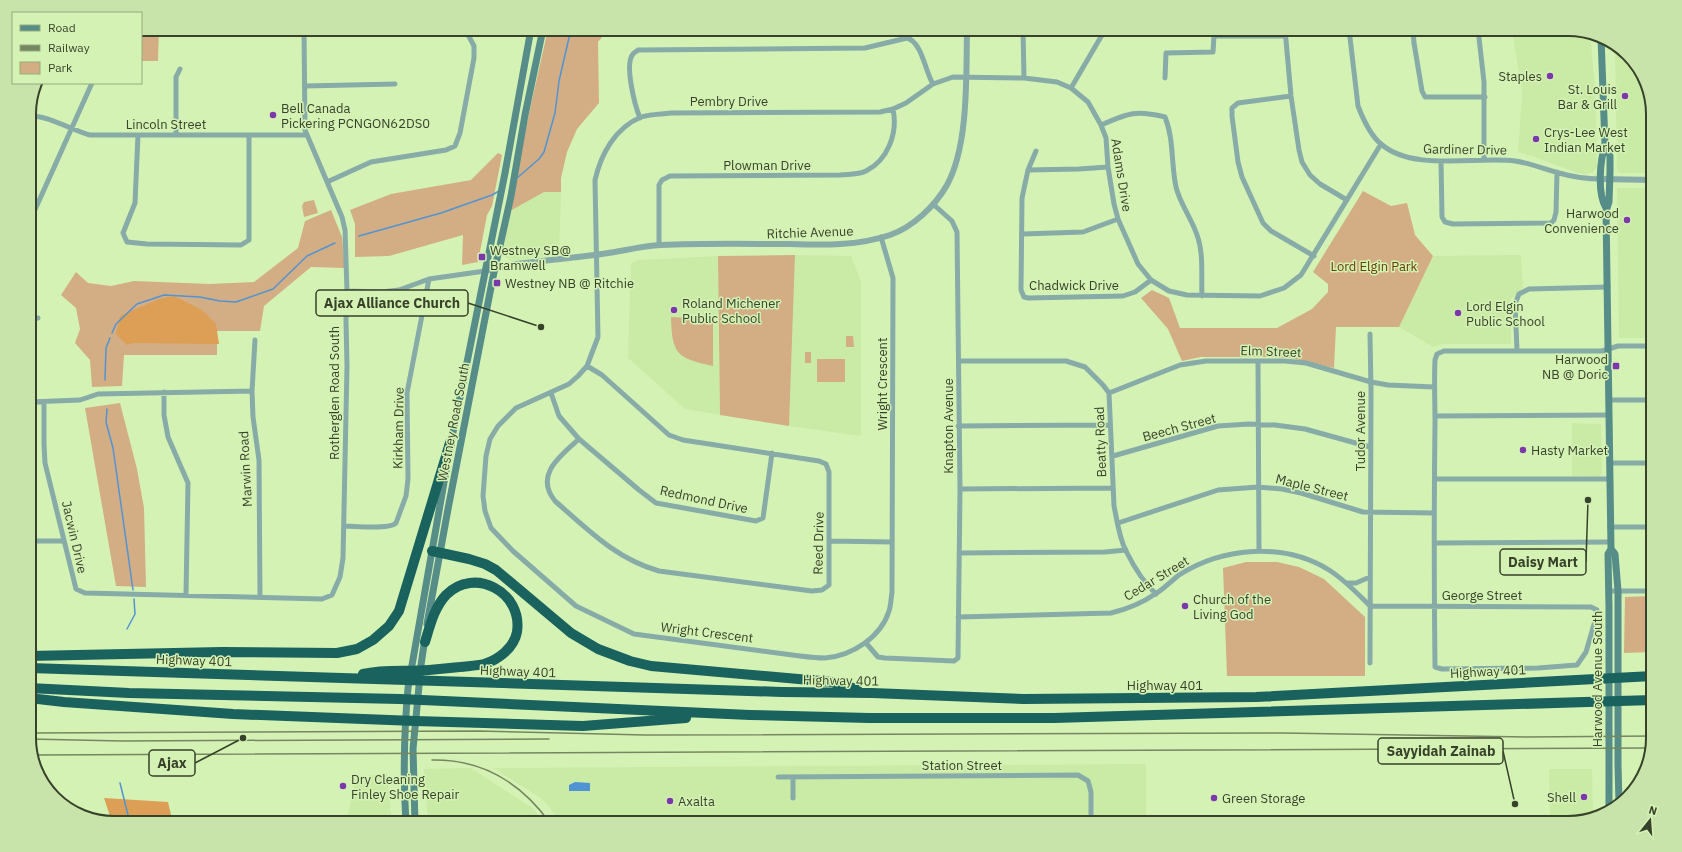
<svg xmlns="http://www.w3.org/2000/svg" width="1682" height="852" viewBox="0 0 1682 852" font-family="'IBM Plex Sans',sans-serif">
<rect width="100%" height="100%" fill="#d5f2b5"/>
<path fill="#caeba6" d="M1512,29H1568L1590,34L1595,86L1597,161V167L1593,172L1587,174L1577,173L1532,156L1518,152L1522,94Z
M1615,46L1639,67L1653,109V173H1620L1617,170Z
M1617,188H1653V338H1619Z
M544,192H561L559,255L511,261L503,255L502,251L510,211Z
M795,255L851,256L861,281V436L789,426Z
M1521,255L1523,288L1511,299V344H1441L1433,347L1399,327L1433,256Z
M718,256L720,415L685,409L628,358L631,263L638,260Z
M1572,423L1601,424L1602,473L1599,477L1572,476Z
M1146,764V823H562L542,799L493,768Z
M470,768L533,808L543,823H428L424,769Z
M1549,769H1592L1593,815L1568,823H1550Z
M387,773L392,823H346L356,777Z"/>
<path fill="#d3ad83" d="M141,29H159L158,61H141Z
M548,29H609L598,42L599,103L577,129L567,152L561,178V192H544L510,211L528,118Z
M498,153L502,155L492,206L487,215L478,262L462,265L463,235L389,256L355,257V224L350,210L391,194L471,180Z
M1363,191L1391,206L1407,203L1415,235L1433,256L1399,327H1336L1334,368L1290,358L1271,357H1201L1182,361L1168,329L1141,298L1152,290L1169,298L1180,328H1277L1312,309L1328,292V284L1313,272Z
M314,200L318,213L304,217L302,206L304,202Z
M331,210L342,237L345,268L311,267L264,306L260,331H217V355H124L122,386L92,387L90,360L75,343L80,329L76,308L61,295L76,272L88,283L111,286L134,281L210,284L254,282L298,248L305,221Z
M795,255L789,426L720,415L718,256Z
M671,317L710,319L713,322V366C677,358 672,355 671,317Z
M846,336H853L854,347H846Z
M805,352H811V363H805Z
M817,359H845V382H817Z
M120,403L137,469L144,508L146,587L116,586L85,408Z
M1246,562H1277L1299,567L1324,579L1365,617V676H1227L1223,568Z
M1653,596V652L1624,653L1625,597Z"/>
<path fill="#dd9e55" d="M174,296L202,310L216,324L219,344L133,343L127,345L116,334L120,316L159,299Z
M104,798L168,802L173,823L112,822Z"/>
<path fill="#5194d3" d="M575,782L590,783V791H569V785Z"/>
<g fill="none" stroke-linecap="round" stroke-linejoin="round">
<path stroke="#5194d3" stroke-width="1.5" d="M517,178L539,159L544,152L555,113L559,81L571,29
M359,236L441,213L492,195L499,191
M112,333L116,324L137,304L164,295L200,297L220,301L236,302L273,289L307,256L335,243
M105,380L106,348L110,338
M107,409L106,422L113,448L133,590
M127,629L135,614L134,599
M120,783L130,823"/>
<path stroke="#87aba7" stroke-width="5" d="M1023,29L1024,78
M1285,29L1291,96L1299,150L1302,162L1310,175L1320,184L1347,200
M1349,29L1358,106C1363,119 1370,135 1381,144C1413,172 1476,156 1515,161C1530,163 1544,169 1559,173C1573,177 1587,179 1601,179
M1413,29L1414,43L1422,91L1425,97H1485
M1478,29L1484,82V160
M1214,36H1286
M1165,78L1166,53L1213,52L1214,36L1212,29
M305,86L395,84
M1071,88L1102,35L1104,29
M1291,96L1238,103L1232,108V116L1238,162L1242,177L1263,223L1271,231L1314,256
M29,116C48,115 71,130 90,135H306
M640,118C635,106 624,64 633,54C635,52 637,51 638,50L865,48L907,38C922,42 925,71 933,84
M1101,125C1129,113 1135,110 1165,117C1174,139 1171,164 1176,187C1180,204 1192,219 1197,235C1204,254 1201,276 1202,296
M138,135L135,203L123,233L127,242L147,244L241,245L249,240V135
M176,135V77L180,69
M1036,151L1028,170L1022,198L1021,290L1024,297L1028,298L1123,296L1135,292L1151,280
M1441,161L1442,217L1445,222L1453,224L1551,223L1554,220L1556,212L1557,172
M1028,170L1079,169L1108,167
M327,182L371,162L446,150L455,146L460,133L474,58V46L465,29
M29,223L92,83
M1023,234L1083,232L1118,219
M881,237L893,278L892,592C891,598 891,605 889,611C881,637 852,656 825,658C817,658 808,657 800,656L634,634L576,606L513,551L491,528L485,511L483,496L486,456L490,439L498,426L516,408L569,384L578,376L587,366L598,337L595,180C601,154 615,128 641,117C650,114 662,114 672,113L880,112L893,109L906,103L933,84L953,77L1024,78L1057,82L1071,88L1088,102L1101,125L1106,138L1108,167L1114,204L1118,219L1138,264L1151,280L1169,291L1187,295L1260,296L1284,288L1301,275L1381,144
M659,245V185L662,180L670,176L840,175C848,174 858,175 866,171C888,160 898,133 893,109
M347,291L382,292L399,290L429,279L485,271
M29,319L38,318
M1370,334L1371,391L1370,663
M255,340L252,391L253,417L259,460L260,597
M1517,350L1515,304L1519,294L1529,289L1608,287
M959,361H1066L1085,367L1103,385L1109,393L1114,506C1117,520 1119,538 1126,551C1133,565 1144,583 1156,594
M1258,361L1259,551
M164,392V415L168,437L188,483L186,595
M551,393L559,416L579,439L639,490L656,503L756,521L763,518L772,453
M1109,393L1180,365L1206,361H1285L1306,363L1371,382L1388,385L1434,387
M1609,400H1653
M29,402L80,400L98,394L252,391
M44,402V444L45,463L76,589L85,593L322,599L332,595L340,577L343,558L347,366L346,320L347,291L345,230L342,217L305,130L304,29
M1435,416L1609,415
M958,426L1110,425
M579,439C560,456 534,475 555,501C587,529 616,559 659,571L812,591L822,590L829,585V472L826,464L819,461L683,440L669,435L602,375L587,366
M1113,456L1218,426L1249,424L1275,425L1305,429L1370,447
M1609,463H1653
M1435,479H1609
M960,489L1113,488
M1118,523L1218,490L1258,487L1282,489L1301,493L1363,512L1434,513
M344,526C355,526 389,530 396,523L406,496L408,479L407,393L429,279
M1610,527H1653
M29,541H64
M830,541L892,542
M1435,543L1611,542
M959,553L1105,552L1126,550
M1347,583H1356L1370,577
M1609,591H1653
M1370,606L1591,607L1597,610V614L1586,652L1577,665L1538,668L1442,669L1435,667C1434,586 1434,505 1435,423C1435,402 1434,381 1435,360L1437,354L1444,351H1602L1618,346H1653
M958,617L1111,613C1127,609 1141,604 1155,594C1164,589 1171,581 1179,575C1223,547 1284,542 1329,570C1345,580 1357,593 1370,606
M866,643L878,657L885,658L954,661L958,658L960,489L957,232L952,221L933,204
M778,777L1078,775L1088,781L1091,792V823
M793,777V798"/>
<path stroke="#87aba7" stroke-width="6" d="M1601,179L1653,180
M485,271C521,261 558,260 594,255C616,253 639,246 661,245C704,243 748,244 790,244C823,245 858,246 890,235C913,227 935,206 947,185C969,145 966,75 967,29"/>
<path stroke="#568d88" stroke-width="7" d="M1601,37L1605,145L1610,156V172L1609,202L1606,211L1611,549L1615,554L1618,591V764L1619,804
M1605,145C1600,161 1597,193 1606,208
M450,447L505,173L531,29
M427,624L448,509L493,277L511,196L525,115L543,29
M1609,811V608L1608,554L1611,549
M406,823C403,778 404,733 408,688L446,471
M415,823L413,749L421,665L425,638"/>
<path stroke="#19625d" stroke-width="10" d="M432,551L469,559L485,564L496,570L571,633L598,649L630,661L651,666L832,682L857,689
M29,656L222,652L337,653L357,649L373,640L389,626L399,611L450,443
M29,668L782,692L872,693L1024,699L1256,697L1653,676
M363,674C385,669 407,672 429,670C439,669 449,668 460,667C467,666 476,666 484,664C498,660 514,648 517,632C523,592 474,566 446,595C434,608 430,626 425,642
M29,688L129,693L400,699L750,715L869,718H1054L1653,700
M29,698L64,702L233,714L415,721L583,726L686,718"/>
<path stroke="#748760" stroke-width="1.5" d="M29,733L478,731L645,735L1283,733L1527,737L1653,736
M29,739L122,741L549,739
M33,755L1651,748
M432,760C482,759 521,783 550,823"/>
</g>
<g fill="#7c37aa" stroke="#d5f2b5" stroke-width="1.5">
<circle cx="1550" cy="76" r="4"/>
<circle cx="1625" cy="96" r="4"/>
<circle cx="273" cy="115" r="4"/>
<circle cx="1536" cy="139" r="4"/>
<circle cx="1627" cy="220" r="4"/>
<rect x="478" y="253" width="8" height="8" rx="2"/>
<rect x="493" y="279" width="8" height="8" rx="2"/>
<circle cx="674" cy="310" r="4"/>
<circle cx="1458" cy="313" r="4"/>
<rect x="1612" y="362" width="8" height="8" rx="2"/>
<circle cx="1523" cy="450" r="4"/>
<circle cx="1185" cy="606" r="4"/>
<circle cx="343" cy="786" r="4"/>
<circle cx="1584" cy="797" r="4"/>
<circle cx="1214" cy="798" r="4"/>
<circle cx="670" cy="801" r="4"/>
</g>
<g text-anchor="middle" stroke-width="3" stroke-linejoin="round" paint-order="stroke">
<g font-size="13" fill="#364229" stroke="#d5f2b5" text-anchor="start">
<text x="1542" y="81" text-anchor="end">Staples</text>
<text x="1617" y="94" text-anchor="end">St. Louis<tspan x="1617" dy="15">Bar &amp; Grill</tspan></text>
<text x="281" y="113">Bell Canada<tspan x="281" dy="15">Pickering PCNGON62DS0</tspan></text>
<text x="1544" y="137">Crys-Lee West<tspan x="1544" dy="15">Indian Market</tspan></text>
<text x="1619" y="218" text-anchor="end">Harwood<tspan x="1619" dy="15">Convenience</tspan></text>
<text x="490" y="255">Westney SB@<tspan x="490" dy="15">Bramwell</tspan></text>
<text x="505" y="288">Westney NB @ Ritchie</text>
<text x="682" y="308">Roland Michener<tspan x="682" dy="15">Public School</tspan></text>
<text x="1466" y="311">Lord Elgin<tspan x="1466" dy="15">Public School</tspan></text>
<text x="1608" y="364" text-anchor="end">Harwood<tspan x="1608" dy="15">NB @ Doric</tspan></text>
<text x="1531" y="455">Hasty Market</text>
<text x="1193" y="604">Church of the<tspan x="1193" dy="15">Living God</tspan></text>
<text x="351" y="784">Dry Cleaning<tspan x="351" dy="15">Finley Shoe Repair</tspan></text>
<text x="1576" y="802" text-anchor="end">Shell</text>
<text x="1222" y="803">Green Storage</text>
<text x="678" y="806">Axalta</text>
</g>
<g font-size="13" fill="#364229" stroke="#d5f2b5">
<text x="729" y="106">Pembry Drive</text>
<text x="166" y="129">Lincoln Street</text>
<text transform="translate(1465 149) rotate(1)" y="5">Gardiner Drive</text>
<text x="767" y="170">Plowman Drive</text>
<text transform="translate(1122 175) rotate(81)" y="5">Adams Drive</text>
<text transform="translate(810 232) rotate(-2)" y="5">Ritchie Avenue</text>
<text x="1074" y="290">Chadwick Drive</text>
<text transform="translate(1271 351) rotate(2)" y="5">Elm Street</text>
<text transform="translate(882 384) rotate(-90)" y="5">Wright Crescent</text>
<text transform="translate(334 393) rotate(-90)" y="5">Rotherglen Road South</text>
<text transform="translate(453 422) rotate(-79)" y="5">Westney Road South</text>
<text transform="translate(948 426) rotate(-90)" y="5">Knapton Avenue</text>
<text transform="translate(1179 427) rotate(-15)" y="5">Beech Street</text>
<text transform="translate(398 428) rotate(-89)" y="5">Kirkham Drive</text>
<text transform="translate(1360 431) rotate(-90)" y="5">Tudor Avenue</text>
<text transform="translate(1100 442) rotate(-92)" y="5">Beatty Road</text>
<text transform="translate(245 469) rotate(-93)" y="5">Marwin Road</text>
<text transform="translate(1312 487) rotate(14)" y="5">Maple Street</text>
<text transform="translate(704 499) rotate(12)" y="5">Redmond Drive</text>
<text transform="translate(75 537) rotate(77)" y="5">Jacwin Drive</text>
<text transform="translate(818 543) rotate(-89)" y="5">Reed Drive</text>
<text transform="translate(1156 578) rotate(-31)" y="5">Cedar Street</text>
<text x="1482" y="600">George Street</text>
<text transform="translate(707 632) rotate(7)" y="5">Wright Crescent</text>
<text transform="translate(194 660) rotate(2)" y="5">Highway 401</text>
<text transform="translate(518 671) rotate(2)" y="5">Highway 401</text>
<text transform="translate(1488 671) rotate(-3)" y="5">Highway 401</text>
<text transform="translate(1597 679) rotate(-90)" y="5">Harwood Avenue South</text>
<text transform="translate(841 680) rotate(1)" y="5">Highway 401</text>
<text x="1165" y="690">Highway 401</text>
<text x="962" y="770">Station Street</text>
</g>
<g font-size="13" fill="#663d00" stroke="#d5f2b5">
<text x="1374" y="271">Lord Elgin Park</text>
</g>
</g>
<path d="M0 0H1682V852H0ZM114 36H1568A78 78 0 0 1 1646 114V738A78 78 0 0 1 1568 816H114A78 78 0 0 1 36 738V114A78 78 0 0 1 114 36Z" fill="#c8e4aa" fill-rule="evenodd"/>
<path fill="none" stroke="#364229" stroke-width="2" d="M114 36H1568A78 78 0 0 1 1646 114V738A78 78 0 0 1 1568 816H114A78 78 0 0 1 36 738V114A78 78 0 0 1 114 36Z"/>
<path fill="none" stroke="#364229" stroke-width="1.5" d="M541 327L468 303M1588 500L1586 562M1515 804L1503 751M243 738L195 763"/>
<g fill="#364229" stroke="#d5f2b5" stroke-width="1.5">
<circle cx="541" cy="327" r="4"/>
<circle cx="1588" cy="500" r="4"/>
<circle cx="1515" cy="804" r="4"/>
<circle cx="243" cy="738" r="4"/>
</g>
<g fill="#d5f2b5" stroke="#364229" stroke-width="1.5">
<rect x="316" y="290" width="152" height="26" rx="4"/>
<rect x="1500" y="549" width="86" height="26" rx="4"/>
<rect x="1378" y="738" width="125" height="26" rx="4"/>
<rect x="149" y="750" width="46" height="26" rx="4"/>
</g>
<g font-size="14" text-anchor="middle" font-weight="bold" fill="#364229">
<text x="392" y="308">Ajax Alliance Church</text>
<text x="1543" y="567">Daisy Mart</text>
<text x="1441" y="756">Sayyidah Zainab</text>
<text x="172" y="768">Ajax</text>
</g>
<rect x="12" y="12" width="130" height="72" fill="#d5f2b5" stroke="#95ac7d"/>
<rect x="20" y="25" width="20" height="6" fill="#568d88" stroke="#95ac7d"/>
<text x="48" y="32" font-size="12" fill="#364229">Road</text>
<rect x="20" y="45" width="20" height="6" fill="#748760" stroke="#95ac7d"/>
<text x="48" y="52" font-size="12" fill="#364229">Railway</text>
<rect x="20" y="62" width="20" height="12" fill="#d3ad83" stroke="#95ac7d"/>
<text x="48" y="72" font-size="12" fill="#364229">Park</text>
<g transform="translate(1650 820) rotate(17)" stroke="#d5f2b5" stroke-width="3" paint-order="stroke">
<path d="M0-3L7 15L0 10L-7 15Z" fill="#364229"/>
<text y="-6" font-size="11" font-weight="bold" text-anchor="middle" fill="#364229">N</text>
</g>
</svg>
